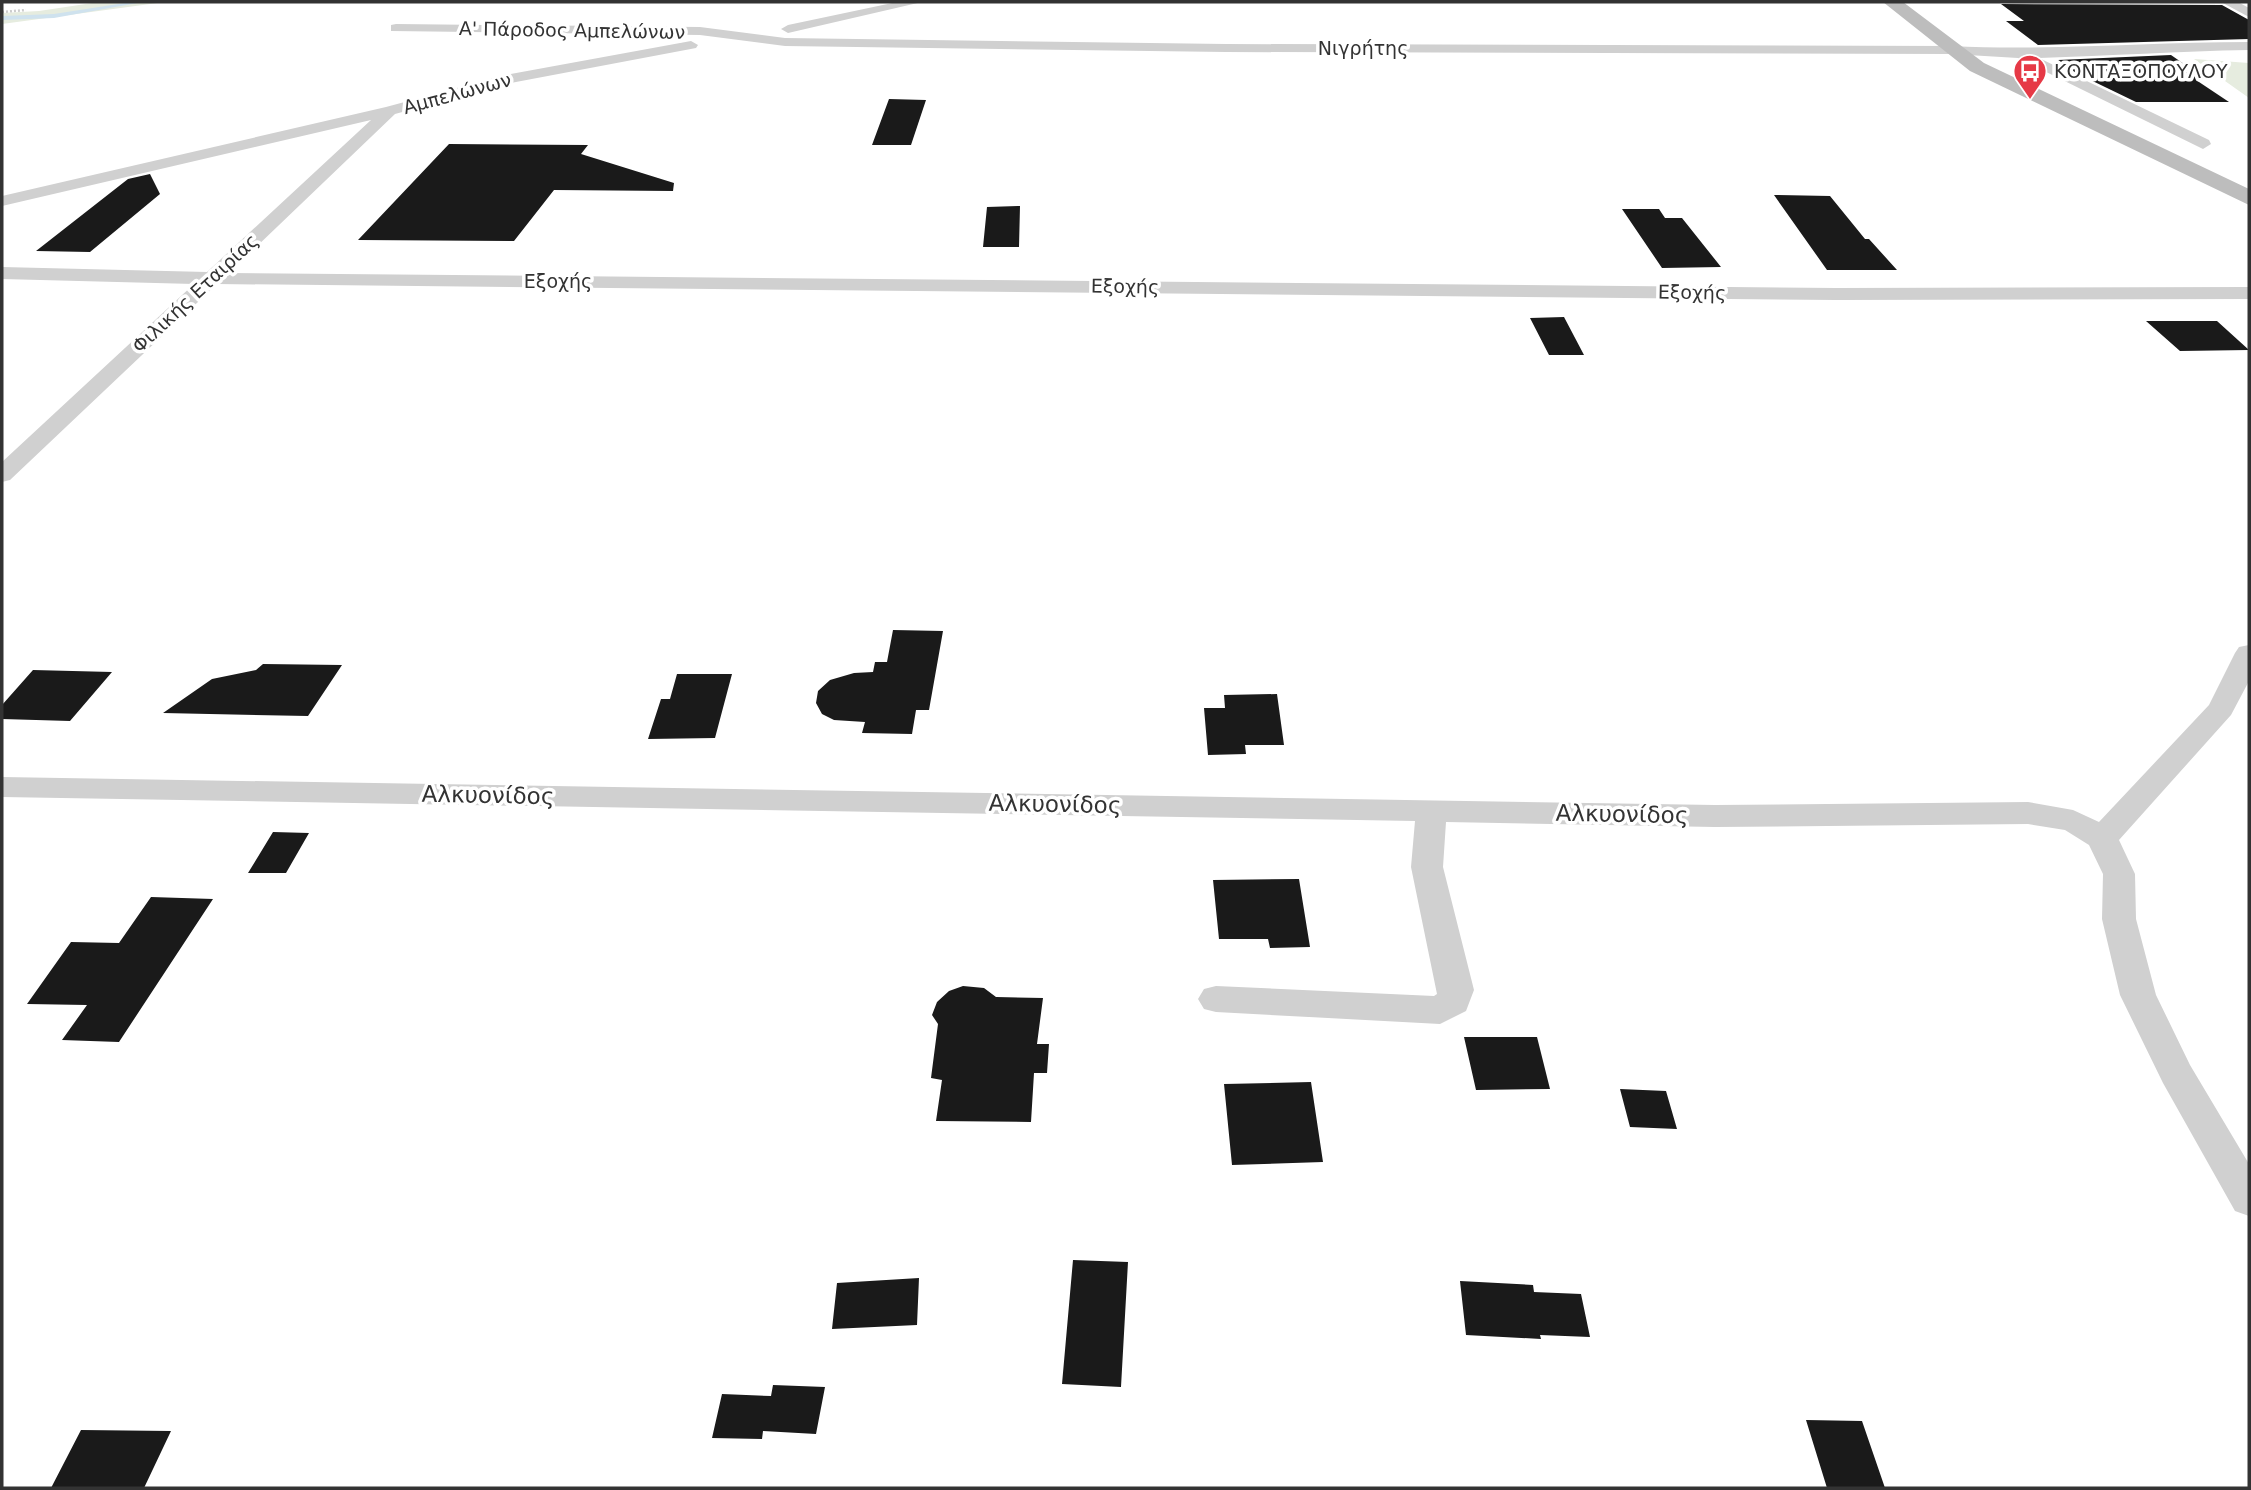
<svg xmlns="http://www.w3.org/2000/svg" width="2251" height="1490" viewBox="0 0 2251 1490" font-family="'DejaVu Sans',sans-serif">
<rect width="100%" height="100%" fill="#fff"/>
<path fill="#e6ecdf" d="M99,2H165L2,24V13L39,11Z
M2194,59L2249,63V98Z"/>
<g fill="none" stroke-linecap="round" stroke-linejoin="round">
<path fill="#cfe2ee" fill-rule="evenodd" d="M131,2H143L54,18L2,20V16L54,14Z"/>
</g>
<path fill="#1a1a1a" d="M2001,4L2222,5L2249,20V39L2038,45L2006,21H2024Z
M2171,55L2207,80H2196L2229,102H2136L2076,73L2058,60Z
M889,99L926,100L911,145H872Z
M449,144L588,145L581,154L674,183L673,191L554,190L514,241L358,240Z
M150,174L160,194L90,252L36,251L128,179Z
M1774,195L1830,196L1865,239H1869L1897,270H1827Z
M1020,206L1019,247H983L987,207Z
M1622,209H1659L1665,218H1682L1721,267L1662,268Z
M1564,317L1584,355H1549L1530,318Z
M2146,321H2217L2249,350L2180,351Z
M893,630L943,631L929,710H916L912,734L862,733L865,722L834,720L822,714L816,703L818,691L830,680L854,673L873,672L875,662H887Z
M263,664L342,665L308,716L163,713L212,679L256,670Z
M33,670L112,672L70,721L2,719V705Z
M677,674H732L715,738L648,739L661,699H670Z
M1277,694L1284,745H1245L1246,754L1208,755L1204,708H1225L1224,695Z
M273,832L309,833L286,873H248Z
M1299,879L1310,947L1270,948L1268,939H1219L1213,880Z
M151,897L213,899L119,1042L62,1040L87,1005L27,1004L71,942L119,943Z
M963,986L984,988L996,997L1043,998L1037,1044H1049L1047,1073H1034L1031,1122L936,1121L942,1080L931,1078L938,1024L932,1015L937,1002L949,991Z
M1464,1037H1537L1550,1089L1476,1090Z
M1311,1082L1323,1162L1232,1165L1224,1084Z
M1620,1089L1666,1091L1677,1129L1630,1127Z
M1073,1260L1128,1262L1121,1387L1062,1384Z
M919,1278L917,1325L832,1329L837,1283Z
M1460,1281L1533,1285L1534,1292L1581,1294L1590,1337L1540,1335L1541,1339L1466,1335Z
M773,1385L825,1387L816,1434L763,1431L762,1439L712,1438L722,1394L771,1396Z
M1806,1420L1862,1421L1885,1488H1827Z
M81,1430L171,1431L144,1488H51Z"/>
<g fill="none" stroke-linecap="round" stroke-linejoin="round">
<path stroke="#cdcdcd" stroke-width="2.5" stroke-dasharray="2 2" stroke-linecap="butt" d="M2,12L26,10"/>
<path fill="#d0d0d0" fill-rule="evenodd" d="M897,2H922L788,33L781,29L788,25Z
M2221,2H2238L2249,8V17Z
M396,24L700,27L785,38L1226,44L1951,46C2051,51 2149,42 2249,42V50C2179,51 2110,56 2039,58L2209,140L2211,144L2203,149L2018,58L1951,54L1226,52L785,46L700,35L391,31V25Z
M691,41L698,45L696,48L506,84L395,114L229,273L1836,288L2249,287V299L1836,300L217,284L10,480L2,482V462L194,284L2,279V267L207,272L371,120L2,206V196L386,107L505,75Z
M2249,645V681L2231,715L2119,840L2135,874L2136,919L2156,995L2190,1065L2249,1164V1216L2235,1211L2163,1083L2120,995L2102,919L2103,874L2089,845L2065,830L2028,824L1715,827L1446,822L1443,867L1474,990L1466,1011L1440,1024L1216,1012L1204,1009L1198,999L1204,989L1216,986L1434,996L1437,994L1411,867L1415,821L2,797V777L1715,805L2028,802L2073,810L2099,822L2209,705L2235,653L2239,647Z"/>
<path fill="#bdbdbd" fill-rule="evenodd" d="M1883,2H1903L1984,63L2249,189V205L1970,71Z"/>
</g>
<defs>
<symbol id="bus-pin" viewBox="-11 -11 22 30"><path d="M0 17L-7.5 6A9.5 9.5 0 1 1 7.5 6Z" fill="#e63946" stroke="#fff"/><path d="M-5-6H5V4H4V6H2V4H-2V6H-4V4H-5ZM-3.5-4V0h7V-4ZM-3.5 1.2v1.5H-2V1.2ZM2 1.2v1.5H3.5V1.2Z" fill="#fff"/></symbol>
</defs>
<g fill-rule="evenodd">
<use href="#bus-pin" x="2011" y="52" width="38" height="52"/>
</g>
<g text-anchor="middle" stroke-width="7" stroke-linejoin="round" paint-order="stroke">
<g font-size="19" fill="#333" stroke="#fff">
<text transform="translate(572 30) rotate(1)" y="7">Α' Πάροδος Αμπελώνων</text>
<text x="1363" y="55">Νιγρήτης</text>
<text transform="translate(457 93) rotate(-15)" y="7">Αμπελώνων</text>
<text x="558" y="288">Εξοχής</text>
<text transform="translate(1125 286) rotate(1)" y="7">Εξοχής</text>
<text transform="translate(1692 292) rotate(1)" y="7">Εξοχής</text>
<text transform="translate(195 293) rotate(-43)" y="7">Φιλικής Εταιρίας</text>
</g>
<g font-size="19" fill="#333" stroke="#fff" text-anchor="start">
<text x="2054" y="78">ΚΟΝΤΑΞΟΠΟΥΛΟΥ</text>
</g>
<g font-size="23" fill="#333" stroke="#fff">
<text transform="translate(488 795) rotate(1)" y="8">Αλκυονίδος</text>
<text transform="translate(1055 804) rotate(1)" y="8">Αλκυονίδος</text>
<text transform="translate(1622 814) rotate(1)" y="8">Αλκυονίδος</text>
</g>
</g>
<rect width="2251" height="1490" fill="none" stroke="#333333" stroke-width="7"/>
</svg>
